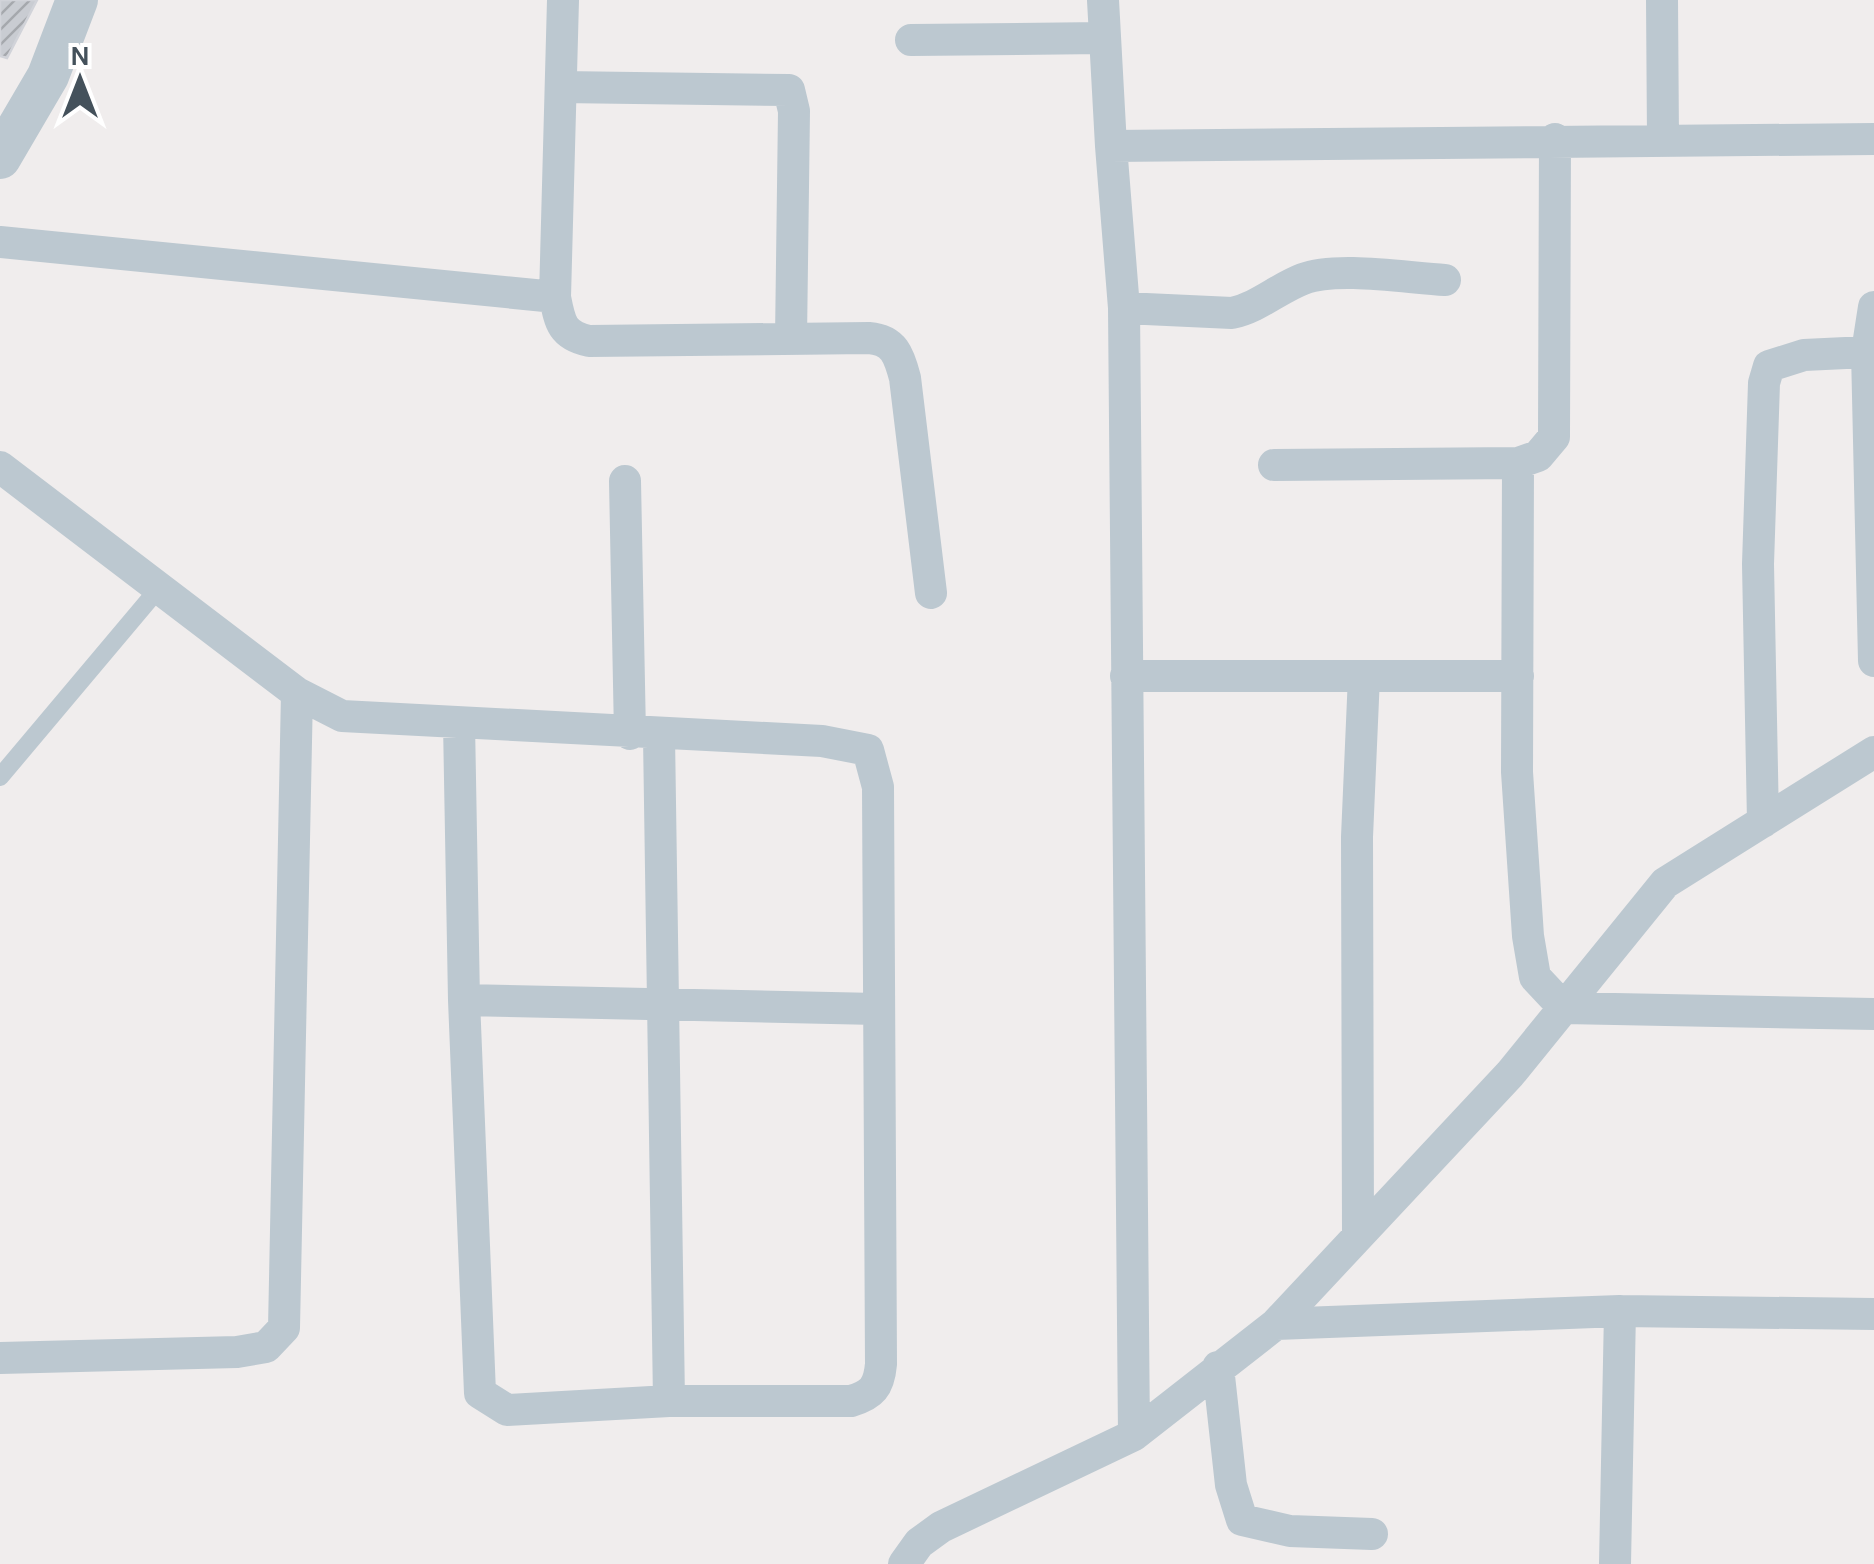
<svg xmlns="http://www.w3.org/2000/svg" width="1874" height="1564" viewBox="0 0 1874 1564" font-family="Karla,sans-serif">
<defs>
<pattern id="building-hatch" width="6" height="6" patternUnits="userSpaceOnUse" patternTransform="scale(2.5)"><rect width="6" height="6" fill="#c9ccd2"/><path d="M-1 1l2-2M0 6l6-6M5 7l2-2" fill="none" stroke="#a5a8ad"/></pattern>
</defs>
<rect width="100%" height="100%" fill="#f0eded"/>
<path fill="url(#building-hatch)" stroke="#d1d3d9" stroke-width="2.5" d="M0,0H37L7,58L0,56Z"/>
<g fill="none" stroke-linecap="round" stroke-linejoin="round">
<path stroke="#bcc8d0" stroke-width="18" d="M0,777L159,588"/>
<path stroke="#bcc8d0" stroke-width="32" d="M1103,0L1111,146
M1662,0L1663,139
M911,40L1103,38
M561,87L789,90L794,111L791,339
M0,242L555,297L563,0
M555,297C560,323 562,335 589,341L869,338C894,340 899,355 905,378L931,593
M1874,307L1867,352L1874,661
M1124,308L1232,313C1259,307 1277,289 1303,279C1337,266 1407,278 1445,280
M1518,463L1517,772L1528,936L1535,977L1564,1008L1874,1014
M1274,465L1518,463L1538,456L1554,437L1555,139
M0,467L297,693L342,716L822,741L868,750L878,787L881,1364C879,1387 872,1395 851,1401H669L507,1410L480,1393L464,1000L459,723
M625,481L630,734
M1126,676H1518
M659,736L669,1401
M1763,822L1758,564L1764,383L1769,366L1804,355L1867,352
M464,1000L877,1009
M1358,1235L1357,837L1364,676
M1276,1324L1620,1311L1874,1314
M0,1358L237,1352L266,1347L284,1328L297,693
M1218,1367L1231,1485L1242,1520L1290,1531L1372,1534
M1134,1435L1124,308L1111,146L1874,139
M904,1564L919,1543L941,1527L1134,1435L1276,1324L1510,1074L1665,883L1874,752
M1615,1564L1620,1311"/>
<path stroke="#bcc8d0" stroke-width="42" d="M0,158L48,76L77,0"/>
</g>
<g transform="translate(80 80)" stroke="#ffffff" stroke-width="8" paint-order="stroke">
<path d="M0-8L18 38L0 25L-18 38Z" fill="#44515b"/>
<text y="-15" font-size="28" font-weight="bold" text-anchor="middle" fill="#44515b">N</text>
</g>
</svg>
